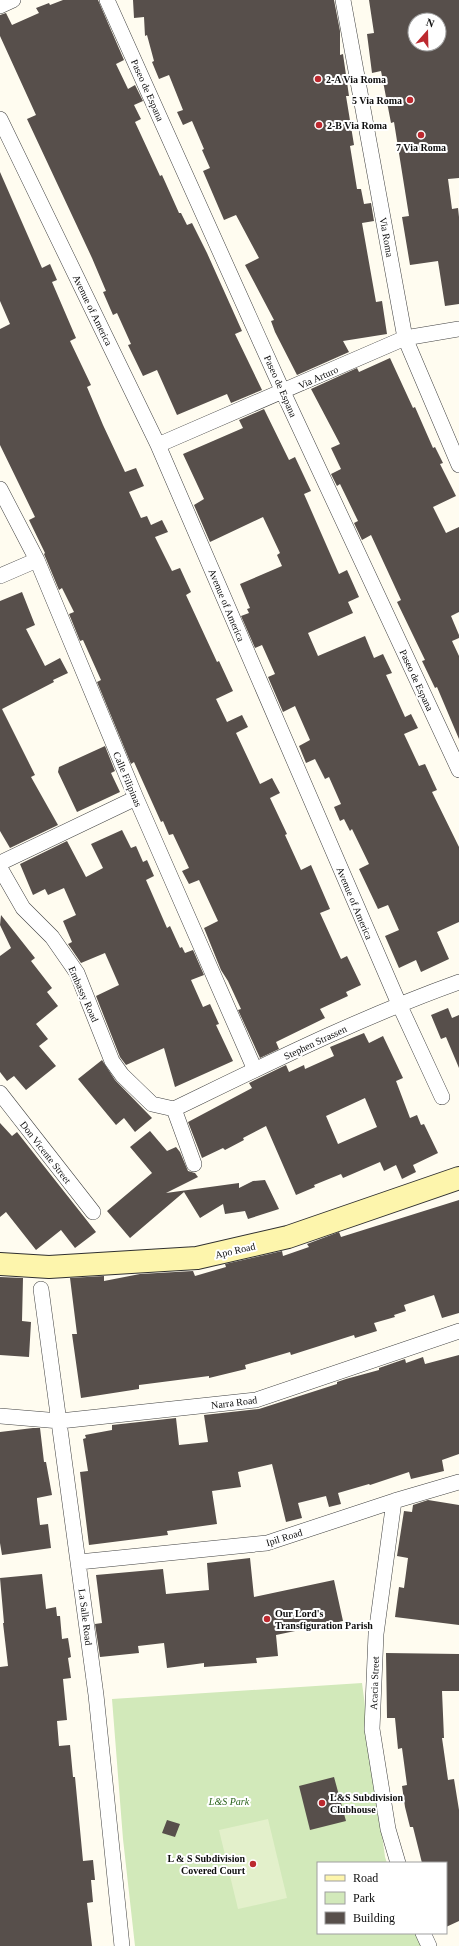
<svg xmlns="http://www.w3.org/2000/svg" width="459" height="1946" viewBox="0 0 459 1946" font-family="Georgia,serif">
<rect width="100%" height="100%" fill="#fffcf0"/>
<path fill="#d2e9ba" d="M362,1683L385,1857L387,1863H318V1933H416L422,1946H135L123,1839L112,1699Z"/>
<path fill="#e3f0cb" d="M268,1819L287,1898L238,1909L219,1830Z"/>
<path fill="#574f4b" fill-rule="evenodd" d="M63,0H98L124,60L116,64L128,89L135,85L143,101L134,105L141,119L135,122L160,176L162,175L179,213H181L187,225L192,223L207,253L242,331L235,334L262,390L231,403L227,394L177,415L157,370L143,376L128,345L131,344L117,313L113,315L103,292L106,291L92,258L27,119L36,115L0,36V15L6,13L12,25L39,13L36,8L49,3L50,5Z
M133,0H334L340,31V55L343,54L349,96H346L354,145L350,146L357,189H361L364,204L371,203L374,221L362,223L376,302L382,301L387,334L343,341L349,352L297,375L275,332L271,321L274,320L245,265L259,258L236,215L224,220L203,171L210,168L202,150L204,149L192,121L183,125L177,112L183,110L169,75L159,79L152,62L154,61L147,35L145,36L144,17L134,18Z
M369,0H459V178L448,179L452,209L458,208L459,217V304L445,306L438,261L410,265L402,217L409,216L394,122L391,123L381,71L372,73L367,34L374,33ZM415,20H439V44H415Z
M0,172L42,268L50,264L57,280L52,282L76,338L70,341L91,385L87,387L103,425L125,472L136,468L144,486L129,492L141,518L147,516L151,525L162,520L168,532L155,537L172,571L180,568L191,592L186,595L217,662L219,661L233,691L216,699L227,722L242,715L248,727L236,733L260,784L272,778L280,793L270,798L287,834L285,835L301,870L311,865L330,909L320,913L341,959L347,956L361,985L346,992L348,996L320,1009L325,1018L276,1042L279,1049L260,1058L238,1010L241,1009L228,981L221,970L204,928L218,921L199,880L189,884L182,871L189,868L173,834L169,835L163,821L161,822L134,762L131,764L97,682L101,680L83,640L80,641L69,614L74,612L62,588L59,590L44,554L45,553L29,520L35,517L0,445V329L10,324L0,301Z
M390,358L413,408L415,407L433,448L435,447L443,463L440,464L456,496L433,507L446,533L459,527V612L451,616L459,635V638L452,641L459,656V739L437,687L435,688L422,661L425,660L397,602L401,600L371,535L362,540L354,523L358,521L340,484L337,486L331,474L341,469L331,448L340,444L311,389L357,368L359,372Z
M264,409L289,460L295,457L311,491L304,494L339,574L347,570L359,597L348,602L353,613L308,633L318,656L365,636L374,658L383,654L392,673L386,675L405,717L411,714L418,728L404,734L419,766L425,764L437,790L432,792L459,847V922L437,932L449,959L421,972L416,960L399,968L385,936L399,930L388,905L378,909L359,869L369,864L352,829L350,831L344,819L340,821L334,807L341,804L329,777L325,779L315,759L306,763L299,746L310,740L295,706L283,712L268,677L275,674L262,645L255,648L241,616L249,613L247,609L250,608L240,584L282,566L277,555L280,553L263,517L210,542L194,505L204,499L183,454L243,428L239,420Z
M22,592L35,625L26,629L45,666L60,658L68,673L53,680L54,682L2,709L35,775L31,777L58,825L10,848L0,831V601Z
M105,746L115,771L111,773L120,792L77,812L58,772L59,767Z
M122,830L131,848L136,846L143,862L147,860L154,876L146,880L167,928L170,926L180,948L182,947L185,953L193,950L204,975L191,980L203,1007L210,1004L219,1024L216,1025L233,1061L175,1087L164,1048L126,1065L120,1057L96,996L119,985L105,953L81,963L68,944L72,942L63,921L76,915L64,888L48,895L45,889L33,895L20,864L67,841L86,877L103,868L91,844Z
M1,915L35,958L31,961L52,988L47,992L58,1006L36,1024L48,1039L39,1046L56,1066L26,1090L14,1076L7,1081L0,1072V956L11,948L0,925Z
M448,1008L452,1018L459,1015V1068L446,1037L441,1039L431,1015Z
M364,1033L369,1043L383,1036L403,1078L396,1081L410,1118L417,1115L421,1125L424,1124L438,1153L413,1165L416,1172L402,1179L396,1165L384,1171L380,1162L343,1178L341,1174L314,1185L315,1187L296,1195L266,1126L243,1138L244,1140L225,1150L223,1148L202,1158L188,1122L252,1088L249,1083L286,1065L289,1072L304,1065L305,1069L334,1056L330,1047ZM365,1098L377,1127L338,1144L326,1116Z
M102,1060L115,1080L152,1118L135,1132L124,1118L116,1125L78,1079Z
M0,1123L12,1136L17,1132L96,1232L75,1248L61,1230L36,1250L6,1212L0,1217Z
M150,1131L167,1151L176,1147L180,1152L188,1171L195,1173L198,1177L166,1193L239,1183V1188L253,1181L265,1180L279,1209L248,1219L245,1211L225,1214L223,1204L200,1218L184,1192L130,1238L107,1211L152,1173L130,1147Z
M459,1200V1313L442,1318L434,1295L404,1305L406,1311L394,1315L395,1317L374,1323L377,1331L355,1338L354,1335L291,1355L290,1352L245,1365L246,1369L209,1378V1376L139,1385V1389L81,1398L72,1334H77L70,1278L104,1276V1281L140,1274L193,1271L195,1276L226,1267L225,1264L282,1251L283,1256L309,1247L307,1244L339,1232L341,1237Z
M0,1277L23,1278L22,1321L31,1322L29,1357L0,1355Z
M459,1355V1454L442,1460L444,1471L411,1479L409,1472L370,1485L369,1484L338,1493L341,1504L329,1507L326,1496L298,1503L302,1518L286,1522L272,1464L238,1472L241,1487L212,1491L217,1524L167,1531L168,1535L89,1545L80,1472L88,1471L83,1439L86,1438L85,1435L112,1430V1425L176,1418L179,1445L208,1442L204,1415L259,1409L337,1384V1382L346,1379L379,1370V1368L405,1359L406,1363L423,1357L425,1364Z
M33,1428H40L44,1462H46L52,1495L37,1498V1500L40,1525L48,1524L51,1548L2,1555L0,1543V1432Z
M428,1500L459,1505V1625L395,1617L399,1587L404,1588L408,1558L397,1556L404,1511L412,1512L413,1505Z
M250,1558L254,1597L334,1580L343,1621L276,1635L278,1656L256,1658L257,1663L204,1667V1663L167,1668L164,1643L138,1646L139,1653L100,1657L95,1624L102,1623L96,1575L163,1569L166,1594L209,1590L207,1563Z
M42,1574L46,1609L56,1607L57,1616H60L62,1639L68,1638L71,1657L68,1658L71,1678L63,1679L67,1720L57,1721L59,1746L70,1745L73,1777H75L83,1861L93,1860L95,1880H91L93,1902L87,1903L92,1946H0V1667L8,1666L3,1623H4L0,1578Z
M386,1653L459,1654V1691H442L444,1738H442L448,1780L454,1779L459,1810V1921L446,1927V1863H422L413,1827H410L405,1807L402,1786L407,1785L402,1748L398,1749L395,1718H387Z
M334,1777L346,1821L310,1830L299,1786Z
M167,1820L180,1824L175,1837L162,1833Z"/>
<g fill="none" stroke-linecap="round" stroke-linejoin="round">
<defs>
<path id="street" d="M107,0L283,392L459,770
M343,0L405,338L459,465
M0,6L13,0
M0,119L158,445L399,1004L442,1097
M158,445L405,338L459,329
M0,489L37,560L136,798L255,1070
M0,576L37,560
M0,863L136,798
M0,868L23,908L52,937L77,973L112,1061L122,1075L152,1104L174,1109
M0,1093L93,1212
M174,1109C267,1064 361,1017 459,982
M174,1109L194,1164
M41,1289L96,1695L122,1946
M0,1416L60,1421L256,1400L459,1331
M394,1501L376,1634L372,1729L388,1829L398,1863
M79,1562L267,1543L394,1501L459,1482
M423,1933L429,1946"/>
<path id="secondary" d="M0,1264L49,1267L197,1258L288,1237L459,1178"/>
</defs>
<use href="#street" stroke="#414141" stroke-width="16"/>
<use href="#secondary" stroke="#303030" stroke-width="24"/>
<use href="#street" stroke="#fff" stroke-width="15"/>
<use href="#secondary" stroke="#fdf5ac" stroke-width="22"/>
</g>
<g fill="#bc292f" stroke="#fff" stroke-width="1.5">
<circle cx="318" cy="79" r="4"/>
<circle cx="410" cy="100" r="4"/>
<circle cx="319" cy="125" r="4"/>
<circle cx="421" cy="135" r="4"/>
<circle cx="267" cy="1619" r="4"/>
<circle cx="322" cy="1803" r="4"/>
<circle cx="253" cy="1864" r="4"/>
</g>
<g text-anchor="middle" stroke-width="4" stroke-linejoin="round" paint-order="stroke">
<g font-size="10" font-weight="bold" fill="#0e0e0e" stroke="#fff" text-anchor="start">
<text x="326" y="83">2-A Via Roma</text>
<text x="402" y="104" text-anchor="end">5 Via Roma</text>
<text x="327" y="129">2-B Via Roma</text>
<text x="421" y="151" text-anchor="middle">7 Via Roma</text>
<text x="275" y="1617">Our Lord's<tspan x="275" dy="12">Transfiguration Parish</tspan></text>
<text x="330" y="1801">L&amp;S Subdivision<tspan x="330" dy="12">Clubhouse</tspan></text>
<text x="245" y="1862" text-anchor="end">L &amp; S Subdivision<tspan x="245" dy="12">Covered Court</tspan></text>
</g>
<g font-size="10" fill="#0e0e0e" stroke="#fff">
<text transform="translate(148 90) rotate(66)" y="4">Paseo de Espana</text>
<text transform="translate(387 237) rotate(80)" y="4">Via Roma</text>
<text transform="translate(93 310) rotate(64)" y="4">Avenue of America</text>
<text transform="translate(318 377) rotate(-24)" y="4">Via Arturo</text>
<text transform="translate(281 386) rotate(66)" y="4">Paseo de Espana</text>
<text transform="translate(227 605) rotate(67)" y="4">Avenue of America</text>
<text transform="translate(417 680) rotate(65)" y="4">Paseo de Espana</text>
<text transform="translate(128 779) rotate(67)" y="4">Calle Filipinas</text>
<text transform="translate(355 903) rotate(67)" y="4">Avenue of America</text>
<text transform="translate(84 994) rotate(66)" y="4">Embassy Road</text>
<text transform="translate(315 1042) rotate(-25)" y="4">Stephen Strassen</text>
<text transform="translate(46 1152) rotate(52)" y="4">Don Vicente Street</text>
<text transform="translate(235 1250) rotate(-13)" y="4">Apo Road</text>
<text transform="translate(234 1402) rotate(-7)" y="4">Narra Road</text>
<text transform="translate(284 1537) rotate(-17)" y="4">Ipil Road</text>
<text transform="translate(86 1617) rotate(83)" y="4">La Salle Road</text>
<text transform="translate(374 1683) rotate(-88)" y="4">Acacia Street</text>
</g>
<g font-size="10" font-style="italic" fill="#2d651f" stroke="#fff">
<text x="229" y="1805">L&amp;S Park</text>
</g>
</g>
<rect x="317" y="1862" width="130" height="72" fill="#ffffff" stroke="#9f9f9f"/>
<rect x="325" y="1875" width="20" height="6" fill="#fdf5ac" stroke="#9f9f9f"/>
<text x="353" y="1882" font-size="12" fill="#0e0e0e">Road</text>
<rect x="325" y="1892" width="20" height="12" fill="#d2e9ba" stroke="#9f9f9f"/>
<text x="353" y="1902" font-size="12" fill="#0e0e0e">Park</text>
<rect x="325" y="1912" width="20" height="12" fill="#574f4b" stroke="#9f9f9f"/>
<text x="353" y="1922" font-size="12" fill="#0e0e0e">Building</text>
<g transform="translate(427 32) rotate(20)"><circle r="19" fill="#ffffff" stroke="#9f9f9f"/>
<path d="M0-3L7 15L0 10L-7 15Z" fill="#bc292f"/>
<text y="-6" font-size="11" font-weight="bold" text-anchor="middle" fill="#0e0e0e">N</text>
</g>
</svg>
